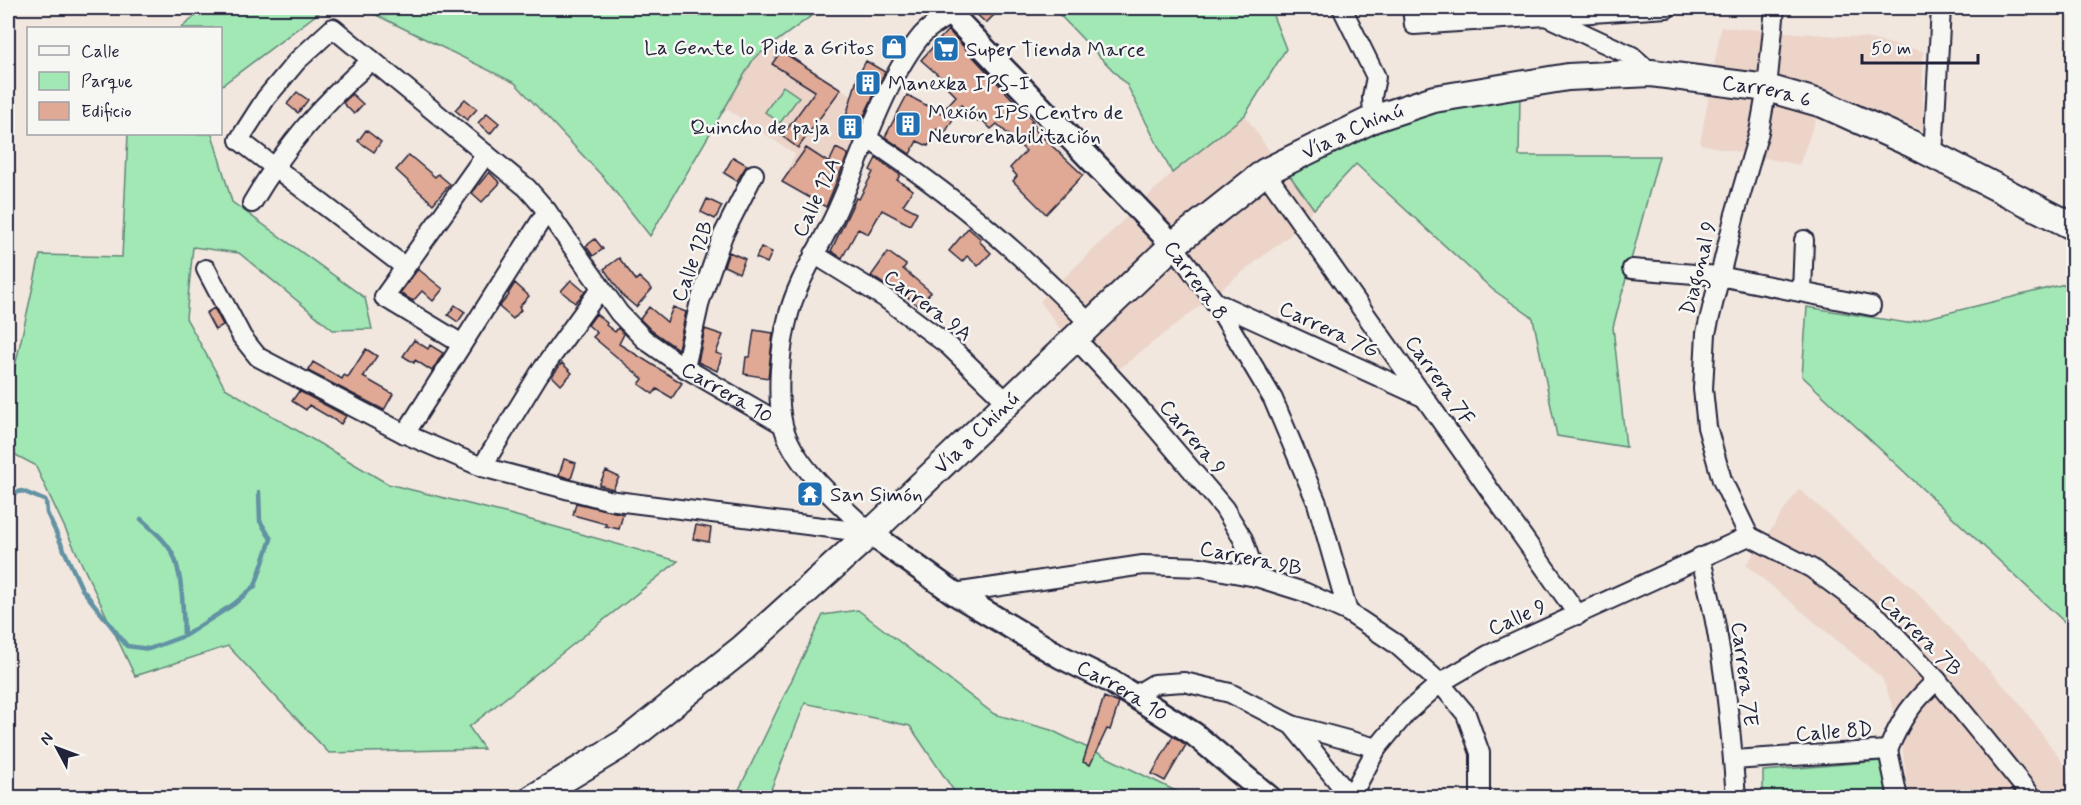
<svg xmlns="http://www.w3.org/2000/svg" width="2081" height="805" viewBox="0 0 2081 805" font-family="Mynerve,sans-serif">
<rect width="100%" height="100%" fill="#f1e7df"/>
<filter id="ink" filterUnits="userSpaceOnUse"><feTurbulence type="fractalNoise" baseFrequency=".0167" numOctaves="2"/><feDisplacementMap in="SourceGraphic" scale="12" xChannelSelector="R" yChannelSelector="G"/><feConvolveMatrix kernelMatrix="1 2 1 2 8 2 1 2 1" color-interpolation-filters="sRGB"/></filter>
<g filter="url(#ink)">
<path fill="#ecd4c9" d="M1721,27L1865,38L1923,51V131L1826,92L1799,165L1700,144Z
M772,45L870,107L832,205L828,208L782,182L795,154L725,108L754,58Z
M1245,115L1274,158L1285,169L1314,209L1290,235L1100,384L1040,301L1172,173Z
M1799,489L1915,590L2018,701L2073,777V797H1909L1899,723L1882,678L1746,565Z"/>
<path fill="#a1e8b5" stroke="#628578" stroke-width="1.5" d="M205,8H325L221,86L220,28H181Z
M362,8H822L754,58L650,236L605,179L515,83Z
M1053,8H1270L1286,49L1245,115L1172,173L1127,85Z
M783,86L799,97L780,123L765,112Z
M1520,96L1519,156H1659L1613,327L1626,447L1557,436L1533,318L1492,289L1356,164L1314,209L1285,169L1379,123L1443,107Z
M128,134H212L232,202L365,298L372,329L333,330L239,253L193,247L186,318L225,388L388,484L513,515L678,561L469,727L484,749L329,753L228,646L135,676L35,465L8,451V398L40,255L122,257Z
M2073,282L2074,630H2073L1802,376L1807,307L1907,323Z
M858,610L994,714L1051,730L1188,797H958L910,726L805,703L768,797L735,798L823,615Z
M1881,761L1890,797H1763V771Z"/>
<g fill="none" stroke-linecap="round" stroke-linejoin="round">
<path stroke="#6292a3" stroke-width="4.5" d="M8,495L22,491L46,501L47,513L82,589L127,646L149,649L184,636L234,604L255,586L271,539L260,521L259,492
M141,519C153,530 169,543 175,559C183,583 183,611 184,636"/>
</g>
<path fill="#dfa995" stroke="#22223b" stroke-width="1.5" d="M970,8H1001L986,23Z
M948,30L1033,121L1031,122L1036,127L1034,129L1083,175L1046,214L1013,181L1017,176L1010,168L1026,151L997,124L991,129L981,119L978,122L961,105L945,133L937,129L928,146L917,141L910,154L885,137L907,95L941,113L956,96L944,84L946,82L921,60Z
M781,51L841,89L798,148L782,136L815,91L772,64Z
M866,61L885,72L856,132L846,137L843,126L858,76Z
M297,92L308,100L298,113L287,104Z
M352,94L363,104L354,114L343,103Z
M465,99L477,109L467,120L455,110Z
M487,113L499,123L490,134L478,123Z
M366,130L381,142L374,152L358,141Z
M806,148L829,163L836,148L848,154L826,207L782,182Z
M409,155L435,177L438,174L450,184L433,204L396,170Z
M733,157L747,165L737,181L724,173Z
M876,158L900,175L897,180L913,190L903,205L917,212L910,225L882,210L868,234L858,229L842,258L831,251L856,198L859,199L873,172L870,170Z
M489,172L500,183L482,202L472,193Z
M707,199L722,206L715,219L701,212Z
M968,228L981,239L979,241L991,253L978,266L967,256L962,262L949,251Z
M595,239L603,249L593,256L586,246Z
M761,247L772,252L767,263L756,258Z
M729,252L745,259L739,273L724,266Z
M888,252L906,265L903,269L931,292L919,306L892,285L890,288L871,276Z
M619,258L636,280L639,277L652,289L636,307L623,296L604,269Z
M418,269L443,289L433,301L422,291L413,301L400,293Z
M571,280L585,292L575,303L561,291Z
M515,283L529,296L519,307L521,310L513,319L499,307L509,295L508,294Z
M455,305L465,312L458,322L448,315Z
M649,307L667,322L673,307L686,312L678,349L651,330L640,319Z
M214,308L223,325L215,330L206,313Z
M596,314L607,323L606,325L615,332L618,328L624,334L619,344L682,383L672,398L657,389L653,394L639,384L643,379L593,337L597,333L588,325Z
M705,329L723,335L716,353L722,355L717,371L698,362Z
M754,330L773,333L768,378L744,374L746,357H750Z
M414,340L428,349L430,345L443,353L432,371L415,360L414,363L403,356Z
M366,349L377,356L363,377L393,394L384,410L308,371L313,362L342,379L344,375L348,377Z
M562,363L572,373L561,385L552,376Z
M299,391L346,416L341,424L309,405L306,410L292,401Z
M564,459L576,463L571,479L559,475Z
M606,471L619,477L613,489L599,485Z
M576,503L623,514L619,529L605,526L606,524L573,515Z
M696,525L711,528L709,542L693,539Z
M1104,697L1119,703L1110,730L1107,729L1090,765L1083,762Z
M1173,736L1186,745L1165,781L1152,774Z"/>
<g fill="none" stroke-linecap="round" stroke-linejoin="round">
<defs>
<g id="minor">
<path d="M1342,8L1376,77L1372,97L1373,119"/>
<path d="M1412,8L1414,25L1667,8"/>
<path d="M1548,17L1632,56L1651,73"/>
<path d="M868,139C950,192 1022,254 1090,324"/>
<path d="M1933,156L1941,8"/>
<path d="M1265,172L1578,615"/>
<path d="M252,203C287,144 320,106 372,60"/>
<path d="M1173,245L1215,302L1273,399L1317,503L1348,612"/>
<path d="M814,254L885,298L949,346L1008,403"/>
<path id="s1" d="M405,267L239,140L266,98L297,61L333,28L527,188L547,211L619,313L644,339L685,368L782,424"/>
<path d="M206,269L242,337L258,357L405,434L482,467L608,500L870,533"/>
<path d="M1632,269L1719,276L1871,306"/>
<path d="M1802,292L1804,240"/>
<path d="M1215,302L1423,397"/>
<path d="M1076,339L1128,395L1224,508L1243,539L1256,577"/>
<path d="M462,344L384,297L486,154"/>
<path d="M685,368L700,301L723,235L754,174"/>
<path d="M405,434L547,211"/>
<path d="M482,467L539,374L601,288"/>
<path d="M870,533C841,504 793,466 783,425C776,396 780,347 788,317C798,277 823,244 839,206C862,155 886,78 922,35C930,26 941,20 951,14"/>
<path d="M1749,536L1722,480L1707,427L1703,389L1706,333L1735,214L1759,132L1767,88L1775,8"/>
<path d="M1749,536L1811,568L1879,618L1937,680L2033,798"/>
<path d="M1700,557C1722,635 1730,717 1736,798"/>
<path d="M954,593L1143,565L1201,567L1256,577L1304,592L1348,612L1396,644L1440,683L1466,714L1480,753V798"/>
<path d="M1134,696L1154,684L1184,682L1230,693L1292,725L1377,748"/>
<path d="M1292,725L1351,798"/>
<path d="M1888,750C1902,717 1911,704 1937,680"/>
<path d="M1888,750L1898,798"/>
<path d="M1733,760L1888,750"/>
<path d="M1350,798L1377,748L1406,713L1440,683L1488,655L1749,536"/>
</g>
<g id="tertiary">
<path d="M949,8L951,14L1173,245"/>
<path id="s2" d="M870,533L954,593L1061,657L1112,682L1194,734L1270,798"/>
</g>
<g id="secondary">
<path id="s3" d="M533,798L624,743L743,648L878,526L1173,245L1265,172L1373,119L1434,99L1568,77L1651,73L1767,88L1823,104L1912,144L2074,227"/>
</g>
</defs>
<use href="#minor" stroke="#22223b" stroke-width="22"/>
<use href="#tertiary" stroke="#22223b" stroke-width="27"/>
<use href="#secondary" stroke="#22223b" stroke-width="30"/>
<use href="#minor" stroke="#f6f6f2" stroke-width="18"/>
<use href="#tertiary" stroke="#f6f6f2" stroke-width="22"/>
<use href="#secondary" stroke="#f6f6f2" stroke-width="26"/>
</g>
</g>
<defs>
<symbol id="shop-square" viewBox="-11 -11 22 22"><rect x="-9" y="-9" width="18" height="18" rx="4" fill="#1f6fb2" stroke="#f6f6f2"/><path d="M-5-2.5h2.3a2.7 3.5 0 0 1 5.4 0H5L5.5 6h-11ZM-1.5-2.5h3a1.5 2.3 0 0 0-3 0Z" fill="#fff"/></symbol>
<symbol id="supermarket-square" viewBox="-11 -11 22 22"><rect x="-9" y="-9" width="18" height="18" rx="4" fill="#1f6fb2" stroke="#f6f6f2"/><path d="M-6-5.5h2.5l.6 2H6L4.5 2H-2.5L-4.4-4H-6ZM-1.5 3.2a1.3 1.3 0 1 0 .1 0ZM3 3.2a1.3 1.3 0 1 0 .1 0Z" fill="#fff"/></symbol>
<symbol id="building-square" viewBox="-11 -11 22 22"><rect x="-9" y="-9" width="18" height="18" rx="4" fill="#1f6fb2" stroke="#f6f6f2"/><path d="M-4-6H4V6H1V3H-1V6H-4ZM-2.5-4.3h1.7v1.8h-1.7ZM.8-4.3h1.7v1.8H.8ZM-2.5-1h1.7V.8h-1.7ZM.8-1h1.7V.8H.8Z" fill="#fff"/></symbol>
<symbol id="temple-square" viewBox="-11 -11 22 22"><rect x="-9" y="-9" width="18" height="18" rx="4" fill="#1f6fb2" stroke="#f6f6f2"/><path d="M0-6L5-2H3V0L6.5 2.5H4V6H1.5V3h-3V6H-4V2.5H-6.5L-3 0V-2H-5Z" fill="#fff"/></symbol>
</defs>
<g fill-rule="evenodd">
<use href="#shop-square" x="879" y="32" width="30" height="30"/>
<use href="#supermarket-square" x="931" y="34" width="30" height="30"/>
<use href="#building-square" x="853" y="68" width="30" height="30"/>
<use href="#building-square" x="893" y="109" width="30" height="30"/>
<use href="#building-square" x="835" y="112" width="30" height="30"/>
<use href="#temple-square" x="795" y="479" width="30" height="30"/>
</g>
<g text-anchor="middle" stroke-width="5" stroke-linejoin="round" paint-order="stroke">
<g font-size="21" fill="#22223b" stroke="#f6f6f2" text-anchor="start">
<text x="874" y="54" text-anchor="end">La Gente lo Pide a Gritos</text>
<text x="966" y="56">Super Tienda Marce</text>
<text x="888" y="90">Manexka IPS-I</text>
<text x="928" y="119">Mexión IPS Centro de<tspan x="928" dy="24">Neurorehabilitación</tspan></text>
<text x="830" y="134" text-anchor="end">Quincho de paja</text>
<text x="830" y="501">San Simón</text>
</g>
<g font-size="21" fill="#22223b" stroke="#f6f6f2">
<text dy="7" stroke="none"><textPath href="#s3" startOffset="1486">Carrera 6</textPath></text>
<text dy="7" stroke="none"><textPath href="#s3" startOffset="1062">Vía a Chinú</textPath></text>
<text transform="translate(816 197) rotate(-65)" y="7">Calle 12A</text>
<text transform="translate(692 261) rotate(-70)" y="7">Calle 12B</text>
<text transform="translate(1698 268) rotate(-76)" y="7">Diagonal 9</text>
<text transform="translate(1196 280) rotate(54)" y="7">Carrera 8</text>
<text transform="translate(928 305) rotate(37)" y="7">Carrera 9A</text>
<text transform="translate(1329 329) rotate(25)" y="7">Carrera 7G</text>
<text transform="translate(1440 380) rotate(55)" y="7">Carrera 7F</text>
<text dy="7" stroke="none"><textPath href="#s1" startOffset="898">Carrera 10</textPath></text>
<text dy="7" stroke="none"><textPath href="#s3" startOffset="576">Vía a Chinú</textPath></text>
<text transform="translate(1193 437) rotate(50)" y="7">Carrera 9</text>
<text transform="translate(1251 558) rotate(12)" y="7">Carrera 9B</text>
<text transform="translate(1517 617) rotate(-24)" y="7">Calle 9</text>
<text transform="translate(1921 635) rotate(45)" y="7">Carrera 7B</text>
<text transform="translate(1745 674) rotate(83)" y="7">Carrera 7E</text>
<text dy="7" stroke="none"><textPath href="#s2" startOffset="298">Carrera 10</textPath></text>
<text transform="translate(1834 731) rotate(-4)" y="7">Calle 8D</text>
</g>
</g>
<rect width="2081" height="805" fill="none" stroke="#f6f6f2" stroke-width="30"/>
<rect x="15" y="15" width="2051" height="775" fill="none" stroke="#22223b" stroke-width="2" filter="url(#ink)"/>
<rect x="27" y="27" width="195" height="108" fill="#f6f6f2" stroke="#a1a1a9" stroke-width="1.5"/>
<rect x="39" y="46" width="30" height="9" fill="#f6f6f2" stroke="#a1a1a9" stroke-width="1.5"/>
<text x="81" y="57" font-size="18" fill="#22223b">Calle</text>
<rect x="39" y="72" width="30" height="18" fill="#a1e8b5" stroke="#a1a1a9" stroke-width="1.5"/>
<text x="81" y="87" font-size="18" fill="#22223b">Parque</text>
<rect x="39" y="102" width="30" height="18" fill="#dfa995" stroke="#a1a1a9" stroke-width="1.5"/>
<text x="81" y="117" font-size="18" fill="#22223b">Edificio</text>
<g transform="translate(57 748) rotate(311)" stroke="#f6f6f2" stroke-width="4.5" paint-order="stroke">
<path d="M0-4.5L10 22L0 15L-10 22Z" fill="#22223b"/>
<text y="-9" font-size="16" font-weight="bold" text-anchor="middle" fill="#22223b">N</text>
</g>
<path d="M1862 54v9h116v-9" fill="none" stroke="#22223b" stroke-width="3"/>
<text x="1871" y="54" font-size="18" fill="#22223b" stroke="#f6f6f2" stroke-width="4.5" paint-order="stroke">50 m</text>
</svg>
